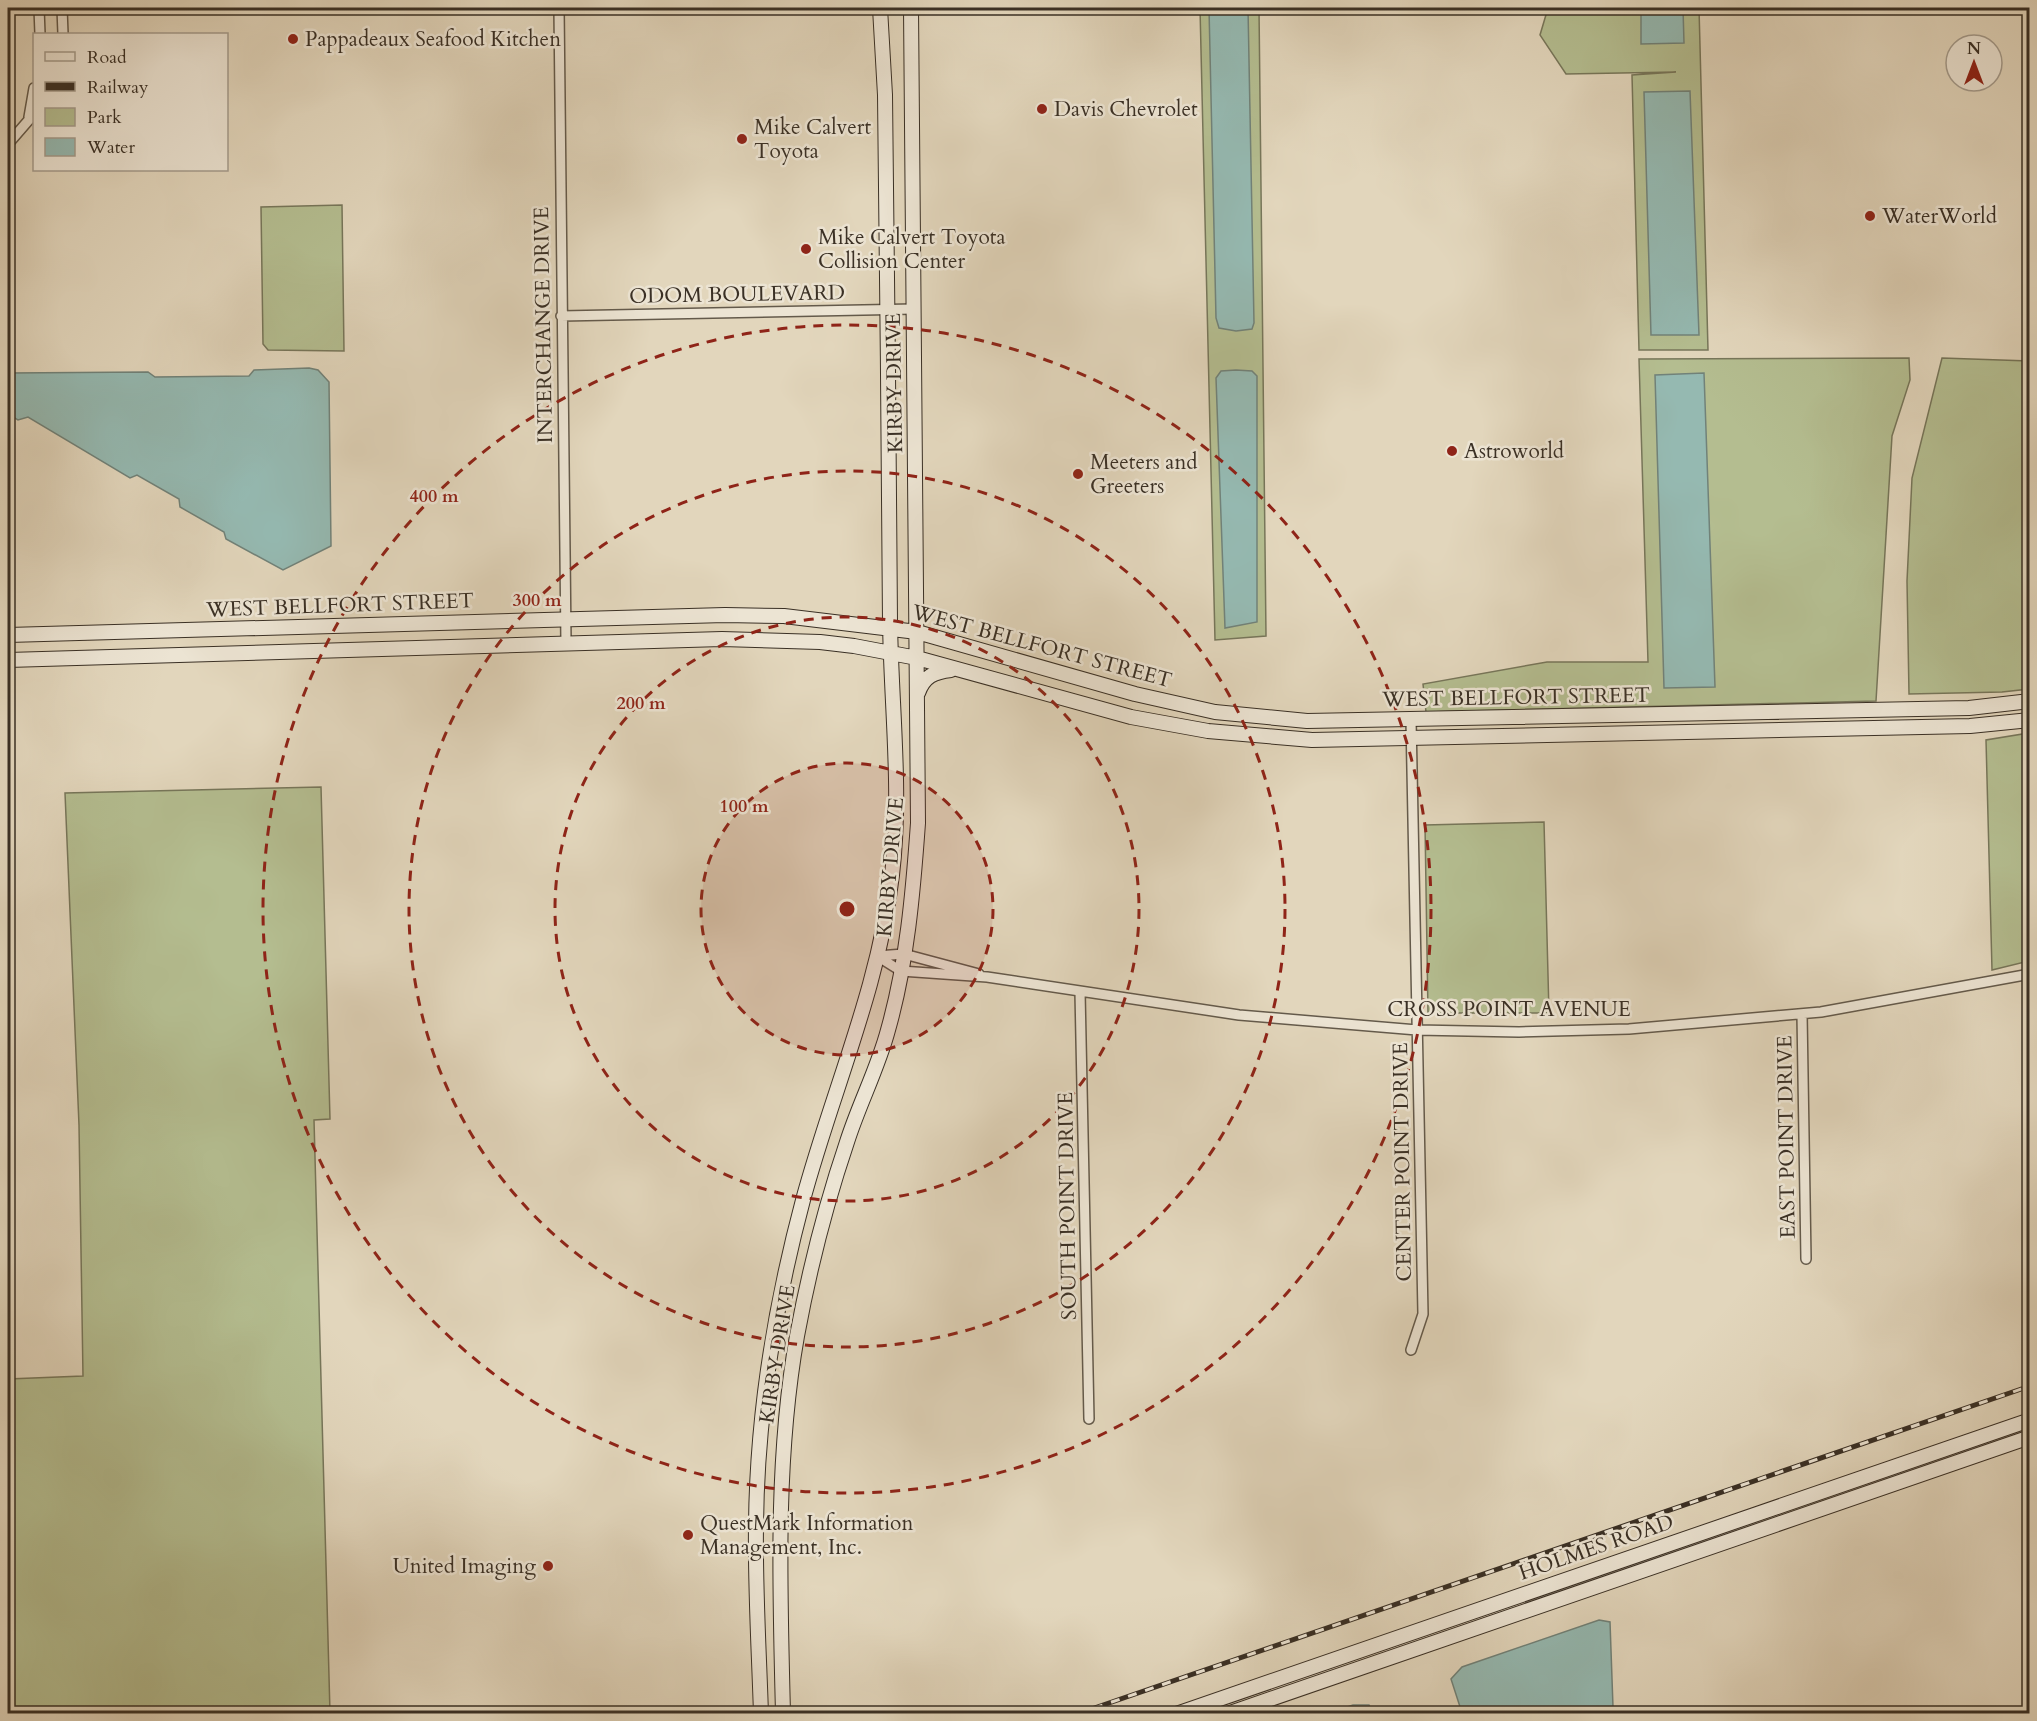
<svg xmlns="http://www.w3.org/2000/svg" width="2037" height="1721" viewBox="0 0 2037 1721" font-family="Cardo,serif">
<rect width="100%" height="100%" fill="#e2d6bc"/>
<filter id="stains"><feTurbulence type="fractalNoise" baseFrequency=".00333" numOctaves="4"/><feColorMatrix values="0 0 0 0 .2 0 0 0 0 .09 0 0 0 0 .02 0 0 0 .5 -.17"/></filter>
<radialGradient id="worn" r=".72"><stop offset=".6" stop-color="#630" stop-opacity="0"/><stop offset="1" stop-color="#630" stop-opacity=".3"/></radialGradient>
<path fill="#b4bd90" stroke="#77765a" stroke-width="1.5" d="M1200,8H1259L1266,636L1215,640Z
M1548,8H1699L1708,350H1639L1632,75L1676,72L1566,74L1540,35Z
M342,205L344,351L268,350L263,344L261,207Z
M1909,358L1910,380L1892,436L1876,701L1426,712L1423,684L1547,662H1648L1639,359Z
M1942,358L2029,361V689L2002,692L1909,694L1907,581L1912,478Z
M2029,733V961L1992,970L1986,740Z
M321,787L330,1119L314,1120L330,1713H8V1379L83,1376L79,1125L65,793Z
M1544,822L1549,1013H1428L1425,825Z"/>
<path fill="#95b9b1" stroke="#718279" stroke-width="1.5" d="M1209,8H1248L1254,323L1252,329L1236,331L1219,328L1216,318Z
M1641,8H1683L1684,43L1641,44Z
M1690,91L1699,335H1651L1644,92Z
M309,368L318,370L329,382L331,546L283,570L226,539L224,532L180,507L179,499L137,475L130,478L28,417L18,420L8,414V373L148,372L155,377L249,376L254,370Z
M1236,370L1252,371L1257,376V622L1225,628L1216,378L1221,371Z
M1704,373L1715,687L1664,688L1655,375Z
M1599,1620L1610,1622L1613,1707L1608,1713H1462L1451,1679L1462,1667Z
M1353,1705H1369L1373,1713H1330Z"/>
<g fill="none" stroke-linecap="round" stroke-linejoin="round">
<defs>
<path id="minor" d="M39,8L40,34
M62,8L63,34
M559,8L566,643
M29,117L34,88
M8,144L34,114
M561,316L914,309
M877,956L901,971L987,977L1239,1015L1417,1030L1519,1032L1629,1029L1821,1012L2030,974
M877,956L904,954L979,974
M1080,992L1089,1419
M1802,1014L1806,1259
M1411,1350L1423,1314L1411,720"/>
<path id="secondary" d="M8,635L725,615L784,616L917,632L1135,694L1215,712L1307,721L1969,708L2030,701
M8,660L722,639L820,642L854,646L917,658L1131,717L1208,731L1312,740L1970,726L2030,720
M918,693C924,676 934,672 951,670
M761,1714C759,1651 755,1587 756,1525C757,1415 775,1305 803,1200C832,1092 879,988 892,875C902,791 891,705 890,621C889,446 887,270 885,95L880,8
M783,1714C780,1588 775,1460 797,1336C809,1271 826,1204 847,1142C859,1104 878,1068 888,1030C907,963 913,893 918,823L911,8
M1176,1714L2030,1420
M1227,1714L2030,1437"/>
</defs>
<use href="#minor" stroke="#645a4b" stroke-width="12"/>
<use href="#secondary" stroke="#3a3025" stroke-width="16"/>
<use href="#minor" stroke="#ece4d3" stroke-width="9"/>
<use href="#secondary" stroke="#ece4d3" stroke-width="14"/>
<defs>
<path id="rail" d="M1077,1714L2030,1386"/>
</defs>
<use href="#rail" stroke="#3a3025" stroke-width="5"/>
<use href="#rail" stroke="#ece4d3" stroke-width="3" stroke-dasharray="9" stroke-linecap="butt"/>
</g>
<circle cx="847" cy="909" r="146" fill="#8f2418" fill-opacity=".12"/>
<g fill="none" stroke="#8f2418" stroke-width="3" stroke-dasharray="10 8">
<circle cx="847" cy="909" r="146"/>
<circle cx="847" cy="909" r="292"/>
<circle cx="847" cy="909" r="438"/>
<circle cx="847" cy="909" r="584"/>
</g>
<g fill="#8f2418" stroke="#ece4d3" stroke-width="2">
<circle cx="293" cy="39" r="6"/>
<circle cx="1042" cy="109" r="6"/>
<circle cx="742" cy="139" r="6"/>
<circle cx="1870" cy="216" r="6"/>
<circle cx="806" cy="249" r="6"/>
<circle cx="1452" cy="451" r="6"/>
<circle cx="1078" cy="474" r="6"/>
<circle cx="688" cy="1535" r="6"/>
<circle cx="548" cy="1566" r="6"/>
</g>
<g text-anchor="middle" stroke-width="5" stroke-linejoin="round" paint-order="stroke">
<g font-size="21" fill="#3a3025" stroke="#ece4d3" text-anchor="start">
<text x="305" y="46">Pappadeaux Seafood Kitchen</text>
<text x="1054" y="116">Davis Chevrolet</text>
<text x="754" y="134">Mike Calvert<tspan x="754" dy="24">Toyota</tspan></text>
<text x="1882" y="223">WaterWorld</text>
<text x="818" y="244">Mike Calvert Toyota<tspan x="818" dy="24">Collision Center</tspan></text>
<text x="1464" y="458">Astroworld</text>
<text x="1090" y="469">Meeters and<tspan x="1090" dy="24">Greeters</tspan></text>
<text x="700" y="1530">QuestMark Information<tspan x="700" dy="24">Management, Inc.</tspan></text>
<text x="536" y="1573" text-anchor="end">United Imaging</text>
</g>
<g font-size="21" fill="#3a3025" stroke="#ece4d3">
<text transform="translate(737 294) rotate(-1)" y="7">ODOM BOULEVARD</text>
<text transform="translate(543 325) rotate(-91)" y="7">INTERCHANGE DRIVE</text>
<text transform="translate(894 383) rotate(-91)" y="7">KIRBY DRIVE</text>
<text transform="translate(340 605) rotate(-2)" y="7">WEST BELLFORT STREET</text>
<text transform="translate(1042 646) rotate(15)" y="7">WEST BELLFORT STREET</text>
<text transform="translate(1516 697) rotate(-1)" y="7">WEST BELLFORT STREET</text>
<text transform="translate(890 867) rotate(-85)" y="7">KIRBY DRIVE</text>
<text x="1509" y="1016">CROSS POINT AVENUE</text>
<text transform="translate(1786 1137) rotate(-91)" y="7">EAST POINT DRIVE</text>
<text transform="translate(1402 1162) rotate(-91)" y="7">CENTER POINT DRIVE</text>
<text transform="translate(1067 1206) rotate(-91)" y="7">SOUTH POINT DRIVE</text>
<text transform="translate(777 1354) rotate(-81)" y="7">KIRBY DRIVE</text>
<text transform="translate(1596 1547) rotate(-19)" y="7">HOLMES ROAD</text>
</g>
</g>
<circle cx="847" cy="909" r="9" fill="#8f2418" stroke="#ece4d3" stroke-width="3"/>
<g font-size="18" text-anchor="middle" font-weight="bold" fill="#8f2418" stroke="#ece4d3" stroke-width="5" stroke-linejoin="round" paint-order="stroke">
<text x="434" y="502">400 m</text>
<text x="537" y="606">300 m</text>
<text x="641" y="709">200 m</text>
<text x="744" y="812">100 m</text>
</g>
<rect width="2037" height="1721" fill="none" stroke="#e2d6bc" stroke-width="30"/>
<rect x="9" y="9" width="2019" height="1703" fill="none" stroke="#3a3025" stroke-width="3"/>
<rect x="15" y="15" width="2007" height="1691" fill="none" stroke="#3a3025" stroke-width="1.5"/>
<rect x="33" y="33" width="195" height="138" fill="#ece4d3" stroke="#a59c8d" stroke-width="1.5"/>
<rect x="45" y="52" width="30" height="9" fill="#ece4d3" stroke="#a59c8d" stroke-width="1.5"/>
<text x="87" y="63" font-size="18" fill="#3a3025">Road</text>
<rect x="45" y="82" width="30" height="9" fill="#3a3025" stroke="#a59c8d" stroke-width="1.5"/>
<text x="87" y="93" font-size="18" fill="#3a3025">Railway</text>
<rect x="45" y="108" width="30" height="18" fill="#b4bd90" stroke="#a59c8d" stroke-width="1.5"/>
<text x="87" y="123" font-size="18" fill="#3a3025">Park</text>
<rect x="45" y="138" width="30" height="18" fill="#95b9b1" stroke="#a59c8d" stroke-width="1.5"/>
<text x="87" y="153" font-size="18" fill="#3a3025">Water</text>
<g transform="translate(1974 63)"><circle r="28" fill="#ece4d3" stroke="#a59c8d" stroke-width="1.5"/>
<path d="M0-4.5L10 22L0 15L-10 22Z" fill="#8f2418"/>
<text y="-9" font-size="16" font-weight="bold" text-anchor="middle" fill="#3a3025">N</text>
</g>
<rect width="100%" height="100%" filter="url(#stains)"/>
<rect width="100%" height="100%" fill="url(#worn)"/>
</svg>
